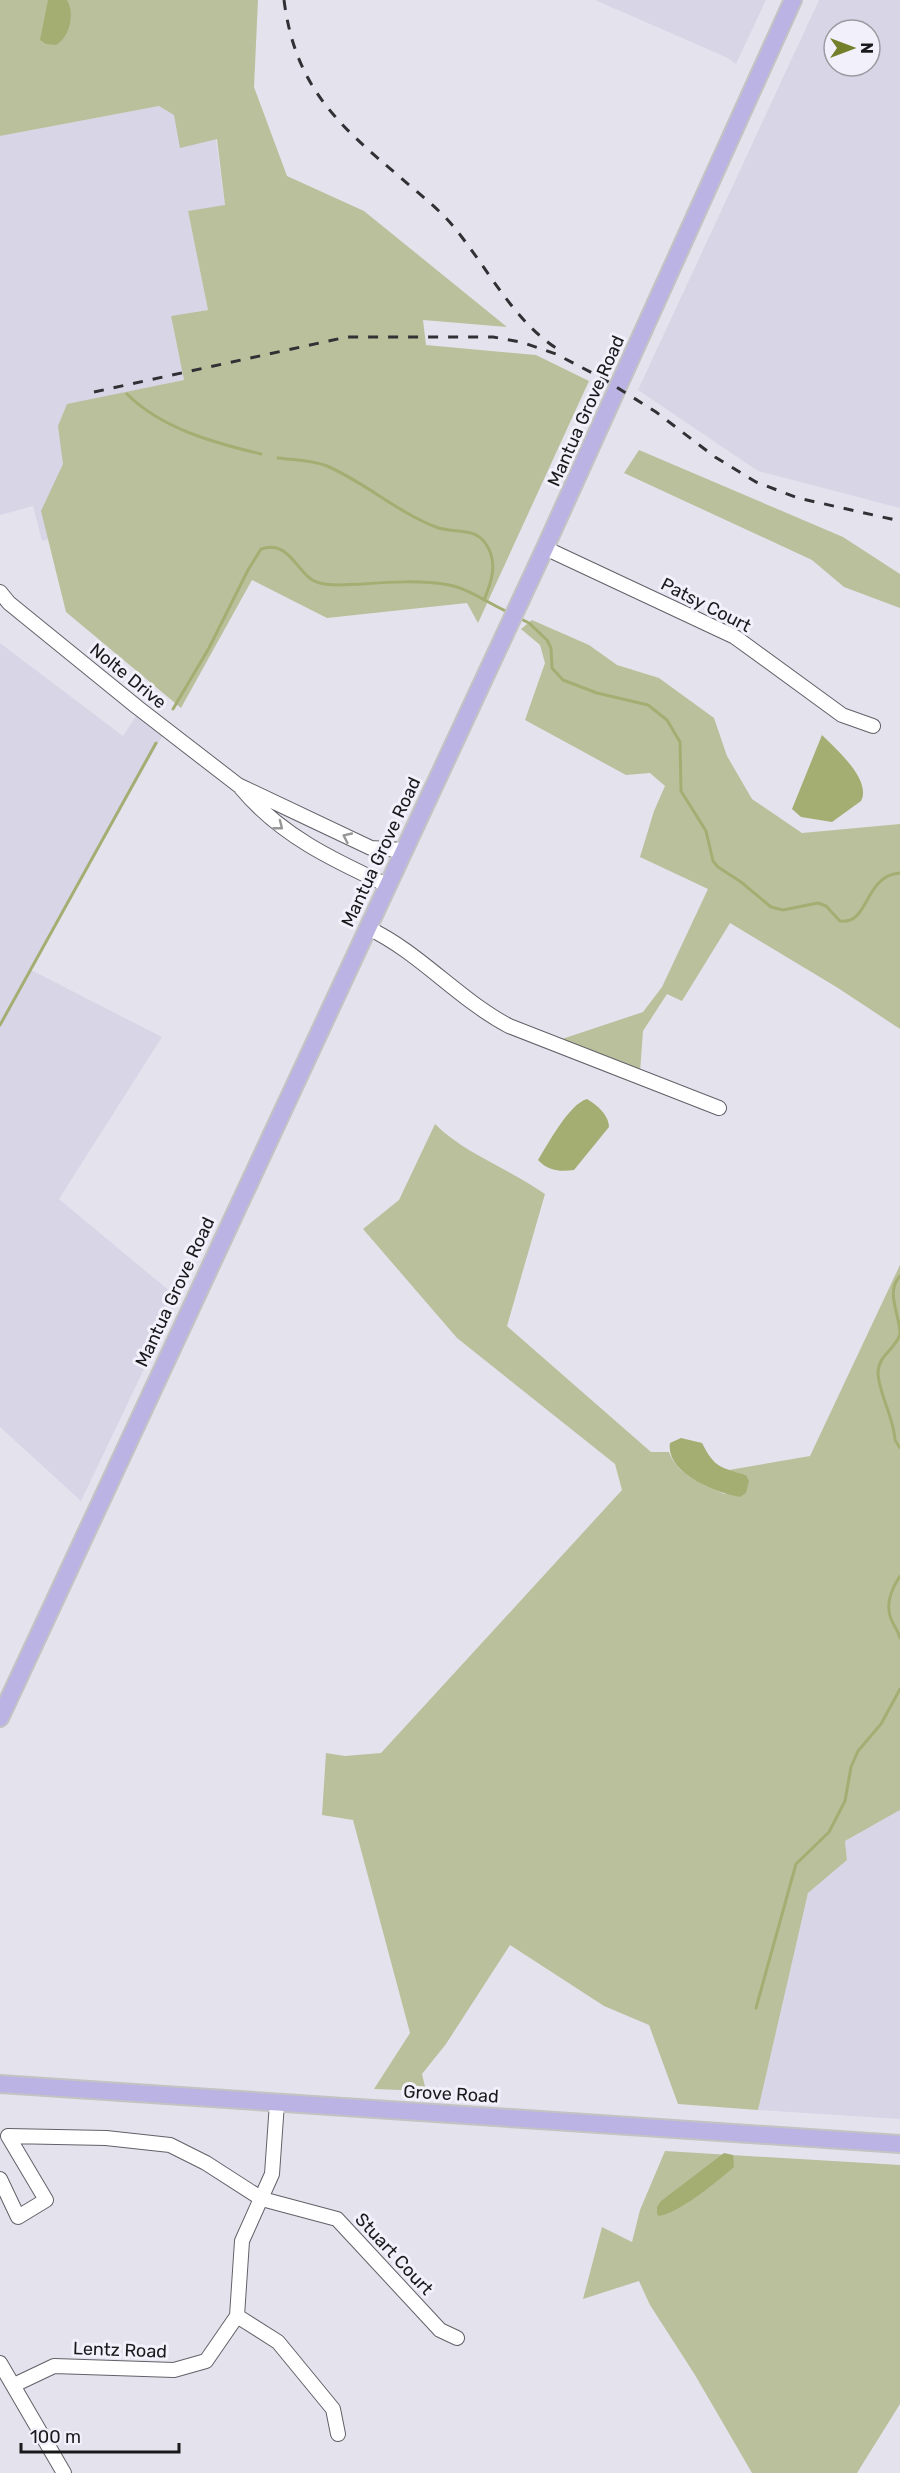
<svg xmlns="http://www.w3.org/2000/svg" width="900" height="2473" viewBox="0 0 900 2473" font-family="Rubik,sans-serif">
<rect width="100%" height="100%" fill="#e4e3ed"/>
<path fill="#d7d5e6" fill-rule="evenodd" d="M595,0H766L736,64L728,58Z
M819,0H900V508L758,471L638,390ZM834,30H870V66H834Z
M159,106L216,139L225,206L188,211L208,310L171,316L184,380L103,397L101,525L42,541L33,506L0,515V136Z
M0,643L123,736L143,705L168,726L31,970L162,1037L59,1199L178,1298L81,1501L0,1427Z
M900,1810V2119L758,2110L808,1893L847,1860L845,1841Z"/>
<path fill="#bac09c" d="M0,0H258L254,87L287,176L364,211L507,327L423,320L426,345L536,355L589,381L478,623L467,603L327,618L252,580L181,708L66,612L41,511L63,464L58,426L67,404L184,380L171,316L208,310L188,211L225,205L217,139L180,148L174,115L159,106L0,136Z
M639,450L843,537L900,574V608L844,587L812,560L624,473Z
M532,620L589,645L617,665L659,678L714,718L727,756L752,799L802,833L900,824V1029L838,988L730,923L682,1001L667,994L643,1031L640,1072L559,1040L643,1012L662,987L708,889L640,857L654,811L665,786L650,773L626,775L525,720L545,663L540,645L521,629Z
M435,1124C465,1154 510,1169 545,1194L507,1326L651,1452H669C676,1474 705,1486 725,1494L746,1475L729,1470L810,1456L900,1265V1810L845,1841L847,1860L808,1893L758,2110L678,2104L649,2025L604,2006L510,1945L446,2044L422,2074L426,2091L374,2089L410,2033L353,1820L322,1815L326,1753L345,1756L381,1753L622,1490L615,1464L457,1338L363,1229L399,1200Z
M665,2151L900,2165V2404L857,2473H752L695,2375L650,2305L639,2281L583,2299L602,2227L632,2242L640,2210Z"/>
<path fill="#a4ae73" d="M48,0H67C75,13 70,37 56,45L46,44L40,40Z
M822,735C836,749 872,780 861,801L832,822L801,817L792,809Z
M587,1099C597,1105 609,1115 609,1127L574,1170C561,1172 548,1171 538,1160C548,1144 569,1104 587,1099Z
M681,1438L702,1443C715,1469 721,1467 746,1475L749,1481L746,1493L740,1497C716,1493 665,1473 670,1443Z
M724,2153L733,2155L734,2167C719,2180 678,2214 659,2216L657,2214V2207L661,2201Z"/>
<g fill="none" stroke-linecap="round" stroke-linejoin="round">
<path stroke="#a4ae73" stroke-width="3" d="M127,394C162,429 215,443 261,454
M278,458C294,460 312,460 327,466C366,483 397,512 436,527C453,534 474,526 486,544C498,562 492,581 484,600
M519,618L529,623L547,640L551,648L552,668L563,680L597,693L648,705L667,720L680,742L681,791L706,831L713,861L718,867L741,882L771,907L783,910L818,903L826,906L840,921C870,925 863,876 900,873
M173,709L209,648L248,570L261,549C291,538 297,578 320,583C334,587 348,584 362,584C390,582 421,580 449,585C470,589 489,604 508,612
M0,1025L156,743
M900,1276C885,1293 900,1314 900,1334C896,1349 878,1355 878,1373C878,1391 894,1418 895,1440L900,1448
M900,1576C892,1588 885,1604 891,1619C894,1626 898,1631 900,1638
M756,2008L796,1864L829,1832L845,1801L851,1767L858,1751L881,1724L900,1689"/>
<defs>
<path id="minor" d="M545,548L735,637L842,715L873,726
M0,592L9,603L137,707L238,785L371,848L403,850
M241,788C280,835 333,860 387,885
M368,928C419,952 458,999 509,1026L719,1108
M8,2136L106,2138L170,2145L206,2163L262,2199L337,2219L440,2330L457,2338
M0,2179L18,2217L46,2200L8,2136
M237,2316L278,2342L333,2409L338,2434
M0,2363L64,2473
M14,2385L54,2366L174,2370L206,2361L237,2316L242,2241L272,2174L277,2103"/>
<path id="major" d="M0,1718L545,548L793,0
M0,2084L900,2144"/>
</defs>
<use href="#minor" stroke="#626169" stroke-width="16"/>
<use href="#major" stroke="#c3c3c4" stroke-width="20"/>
<use href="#minor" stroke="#fff" stroke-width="14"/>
<use href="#major" stroke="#bbb3e3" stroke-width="16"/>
<path stroke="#313135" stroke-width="3" stroke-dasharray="10 10" stroke-linecap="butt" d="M284,0C295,86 337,124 400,177C418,193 438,208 453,226C488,268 513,321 559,350
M94,392L347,337H493L521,342L556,354L602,378L656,412L715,457L756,482L798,498L900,521"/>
</g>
<defs><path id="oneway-chevron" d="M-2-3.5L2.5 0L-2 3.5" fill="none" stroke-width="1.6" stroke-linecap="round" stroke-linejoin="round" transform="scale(1.5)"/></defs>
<g stroke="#989899">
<use href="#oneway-chevron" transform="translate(279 826) rotate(38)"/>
<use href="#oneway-chevron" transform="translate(347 837) rotate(-155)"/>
</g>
<g text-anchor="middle" stroke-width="6" stroke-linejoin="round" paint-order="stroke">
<g font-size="18" fill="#1a1a1d" stroke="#f2f1fb">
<text transform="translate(586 411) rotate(-66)" y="6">Mantua Grove Road</text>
<text transform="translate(706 605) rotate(27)" y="6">Patsy Court</text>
<text transform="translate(128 676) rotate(39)" y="6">Nolte Drive</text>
<text transform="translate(381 852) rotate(-65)" y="6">Mantua Grove Road</text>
<text transform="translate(175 1292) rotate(-65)" y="6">Mantua Grove Road</text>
<text transform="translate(451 2094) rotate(3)" y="6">Grove Road</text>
<text transform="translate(394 2254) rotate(47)" y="6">Stuart Court</text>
<text transform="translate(120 2350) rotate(2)" y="6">Lentz Road</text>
</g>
</g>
<g transform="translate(852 48) rotate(90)"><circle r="28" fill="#f2f1fb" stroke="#9c9ba2" stroke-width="1.5"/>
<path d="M0-4.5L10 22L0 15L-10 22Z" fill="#747f2b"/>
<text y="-9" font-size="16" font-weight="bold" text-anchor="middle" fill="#1a1a1d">N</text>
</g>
<path d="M21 2443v9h158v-9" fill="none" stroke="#1a1a1d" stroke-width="3"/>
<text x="30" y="2443" font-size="18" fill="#1a1a1d" stroke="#f2f1fb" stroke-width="4.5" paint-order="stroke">100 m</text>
</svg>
